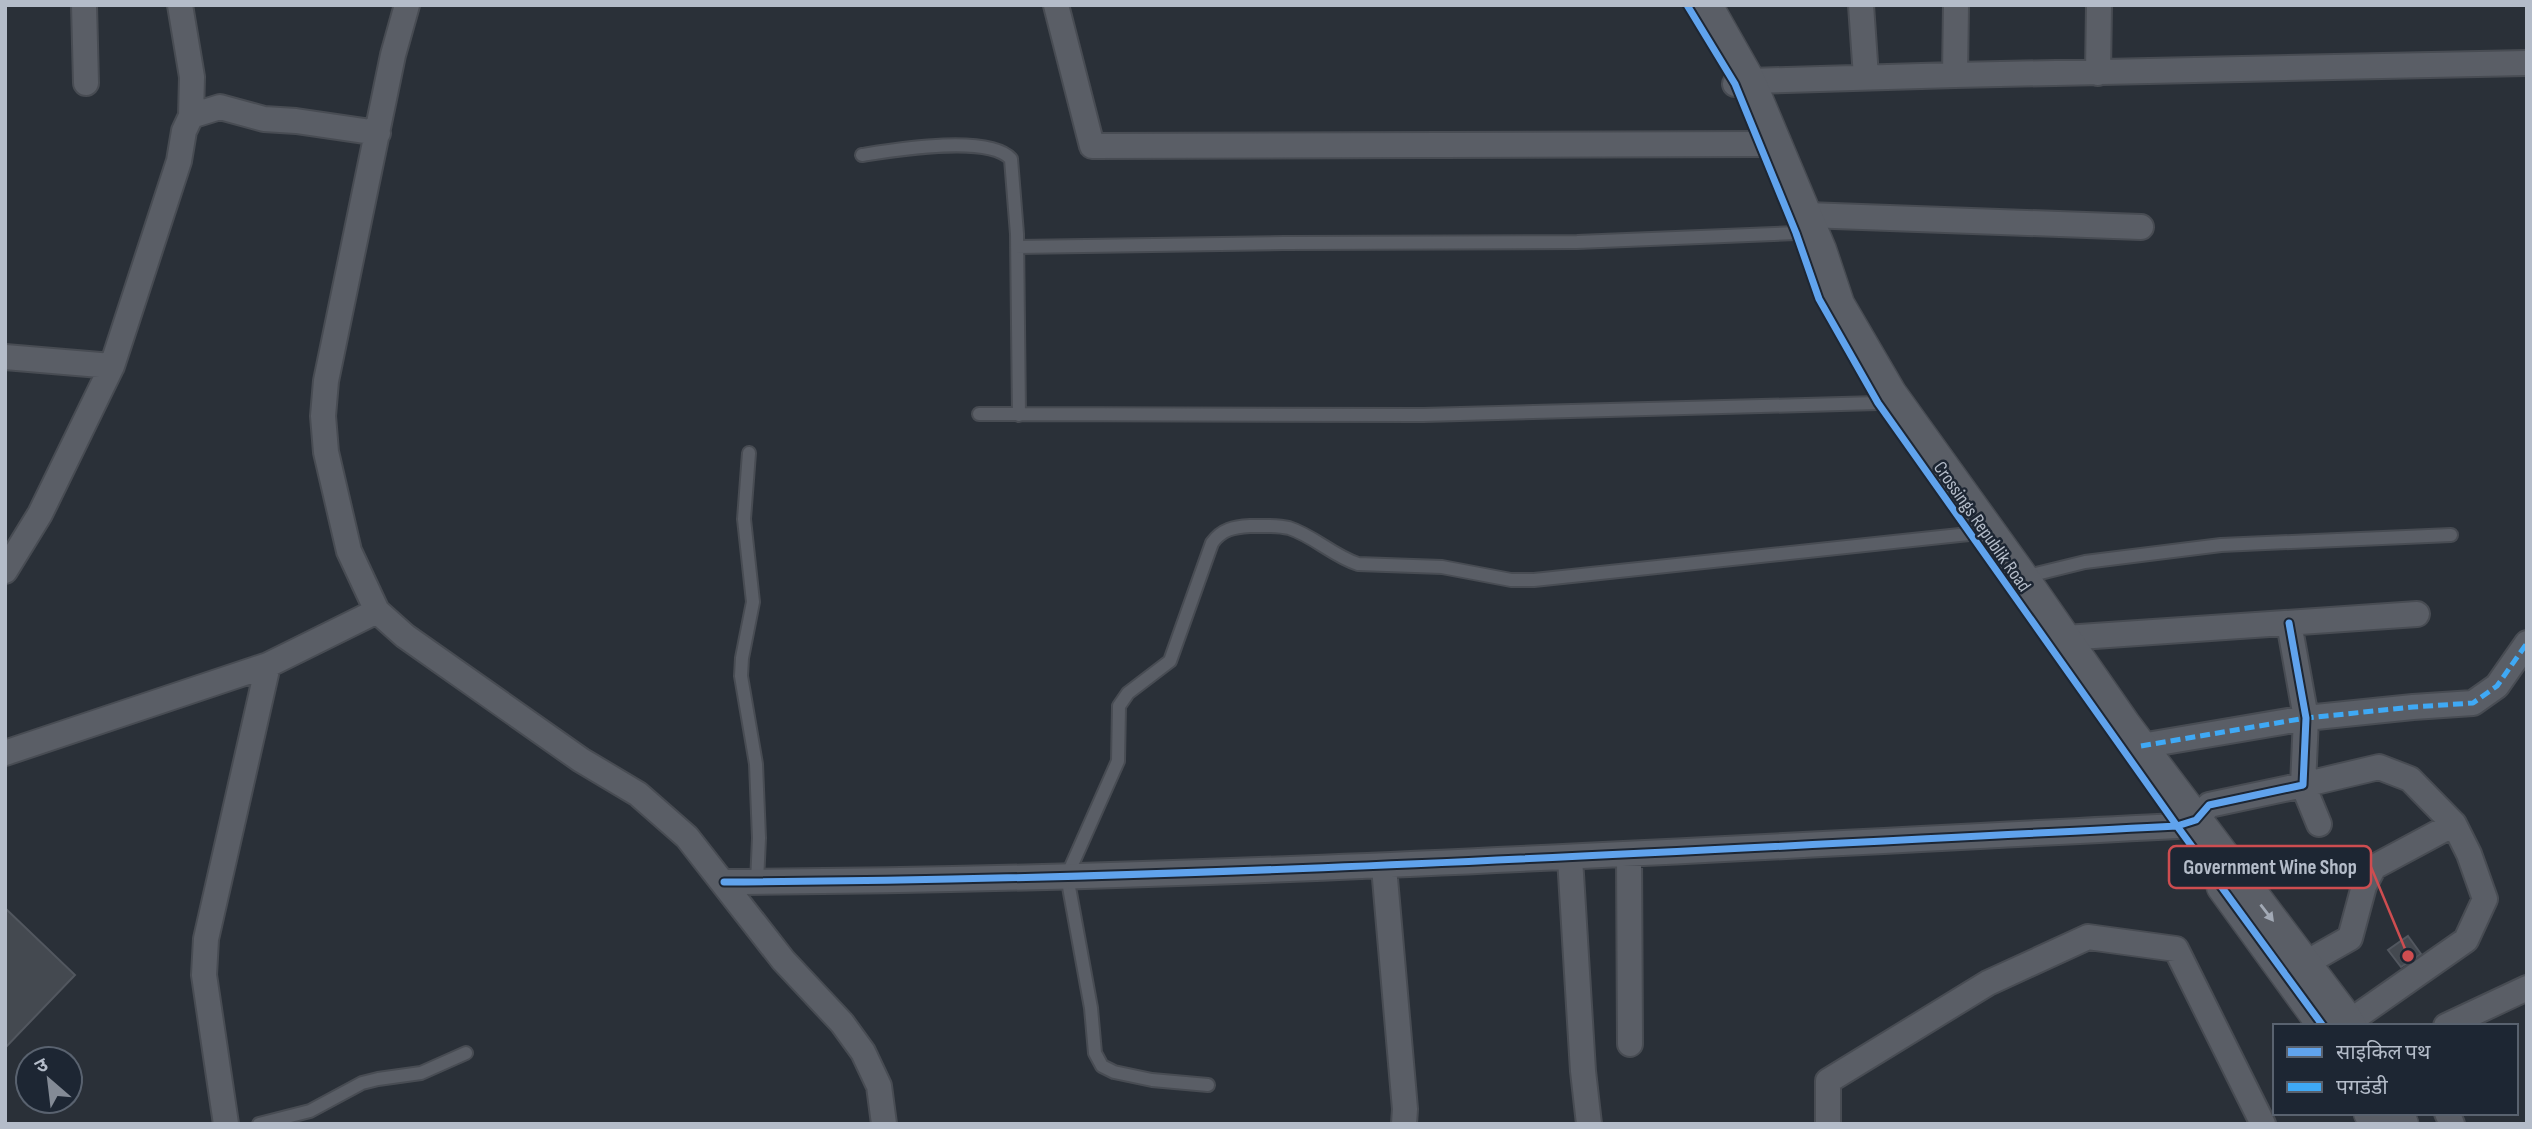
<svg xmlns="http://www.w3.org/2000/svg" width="2532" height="1129" viewBox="0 0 2532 1129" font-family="'Sofia Sans Condensed','Noto Sans Devanagari',sans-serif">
<rect width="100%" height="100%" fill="#2a3038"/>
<path fill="#444950" stroke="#52575f" stroke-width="2" d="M5,908L75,975L5,1048Z
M2408,936L2421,954L2401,967L2388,950Z"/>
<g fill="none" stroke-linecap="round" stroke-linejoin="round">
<defs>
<path id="service" d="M862,155C894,150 988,134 1011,159L1017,234L1019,415
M1017,247L1284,243L1577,242L1796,233
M979,414L1423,415L1878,403
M749,453L744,519L753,602L742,658L741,676L756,764L759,838L757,882
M2024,577L2085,562L2221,545L2451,535
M1208,1085L1152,1080L1114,1072L1102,1066L1095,1053L1091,1008L1067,876L1118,761L1119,706L1128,693L1170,661L1212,543C1222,529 1234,527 1250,526C1263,526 1277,525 1289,528C1314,536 1333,556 1358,564L1442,567L1511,580H1534L1969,534
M259,1124L310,1111L362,1083L378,1079L421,1073L466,1053"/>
<path id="minor" d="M84,5L86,83
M180,5L192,77L191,116
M407,5L393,55L326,381L323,416L326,452L349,551L377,611L405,636L581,760L638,794L687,837L783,960L842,1023L863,1052L879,1086L884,1124
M1056,5L1092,146L1759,144
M1861,5L1866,77
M1956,5L1955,75L2527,63
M2098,73L2099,5
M1735,84L1750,81L1955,75
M1807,215L2141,227
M5,357L112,366
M5,571L40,514L112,366L179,161L184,131L191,116L220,107L264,119L296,121L378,133
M2065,638L2417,614
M2141,746L2306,718L2413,707L2473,703L2497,686L2527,643
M5,753L268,665L377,611
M2319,824L2303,785L2379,767L2410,779L2454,824L2469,854L2485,899L2466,940L2349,1022
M1629,855L1630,1044
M1570,858L1583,1071L1589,1124
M1384,867L1405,1109L1404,1124
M724,882C1209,880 1693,850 2177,826L2196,820L2209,805L2303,785L2306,718L2289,623
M2306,963L2350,938L2364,886L2374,867L2454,824
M2446,1026L2527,988
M2447,1113L2452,1124
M226,1124L204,975L206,939L268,665
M1828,1124V1081L1988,983L2088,937L2176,949L2263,1124"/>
<path id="tertiary" d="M1707,5L1750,81L1821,250L1839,304L1891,393L2023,577L2125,724L2343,1013L2351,1026
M2222,887L2323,1026
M2369,1113L2375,1124
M2398,1113L2403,1124"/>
</defs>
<use href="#service" stroke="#484c53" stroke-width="16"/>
<use href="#minor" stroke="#484c53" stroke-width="28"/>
<use href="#tertiary" stroke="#484c53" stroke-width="33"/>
<use href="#service" stroke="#5a5e66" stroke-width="12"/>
<use href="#minor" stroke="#5a5e66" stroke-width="24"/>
<use href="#tertiary" stroke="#5a5e66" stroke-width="30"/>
<path stroke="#3fa9f5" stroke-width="5" stroke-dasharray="10 5" stroke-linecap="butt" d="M2141,746L2306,718L2413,707L2473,703L2497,686L2527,643"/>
<defs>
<path id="cycleway" d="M1687,5L1735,84L1796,233L1819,299L1878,403L2177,826L2323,1026
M724,882C1209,880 1693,850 2177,826L2196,820L2209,805L2303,785L2306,718L2289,623"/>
</defs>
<use href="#cycleway" stroke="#1d2633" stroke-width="11"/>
<use href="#cycleway" stroke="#60a3ed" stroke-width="7"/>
</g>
<defs><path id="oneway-solid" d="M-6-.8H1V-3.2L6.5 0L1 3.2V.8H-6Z" transform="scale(1.75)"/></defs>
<use fill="#a2a9b5" href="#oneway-solid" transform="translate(2267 913) rotate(52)"/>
<g text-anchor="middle" stroke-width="5" stroke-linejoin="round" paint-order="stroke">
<g font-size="19" fill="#b4bcc9" stroke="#1d2633">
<text transform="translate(1983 526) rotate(55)" y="7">Crossings Republik Road</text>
</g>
</g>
<path fill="none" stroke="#ce4d50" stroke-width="2.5" d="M2408 956L2371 867"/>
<circle fill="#ce4d50" stroke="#1d2633" stroke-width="2.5" cx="2408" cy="956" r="7"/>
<rect fill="#1d2633" stroke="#ce4d50" stroke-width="2.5" x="2169" y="846" width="202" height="42" rx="7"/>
<g font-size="21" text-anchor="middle" font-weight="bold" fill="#b4bcc9">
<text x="2270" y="874">Government Wine Shop</text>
</g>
<rect width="2532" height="1129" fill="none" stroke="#b4bcc9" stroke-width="14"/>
<rect x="2273" y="1024" width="245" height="91" fill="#1d2633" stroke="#59626f" stroke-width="2"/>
<rect x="2287" y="1047" width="35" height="10" fill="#60a3ed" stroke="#59626f" stroke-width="2"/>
<text x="2336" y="1059" font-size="21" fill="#b4bcc9">साइकिल पथ</text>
<rect x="2287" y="1082" width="35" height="10" fill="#3fa9f5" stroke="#59626f" stroke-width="2"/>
<text x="2336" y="1094" font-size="21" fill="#b4bcc9">पगडंडी</text>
<g transform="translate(49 1080) rotate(332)"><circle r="33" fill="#1d2633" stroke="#59626f" stroke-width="2"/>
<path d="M0-5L12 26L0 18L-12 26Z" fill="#848b96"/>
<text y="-10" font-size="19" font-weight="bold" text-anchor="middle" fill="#b4bcc9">उ</text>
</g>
</svg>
